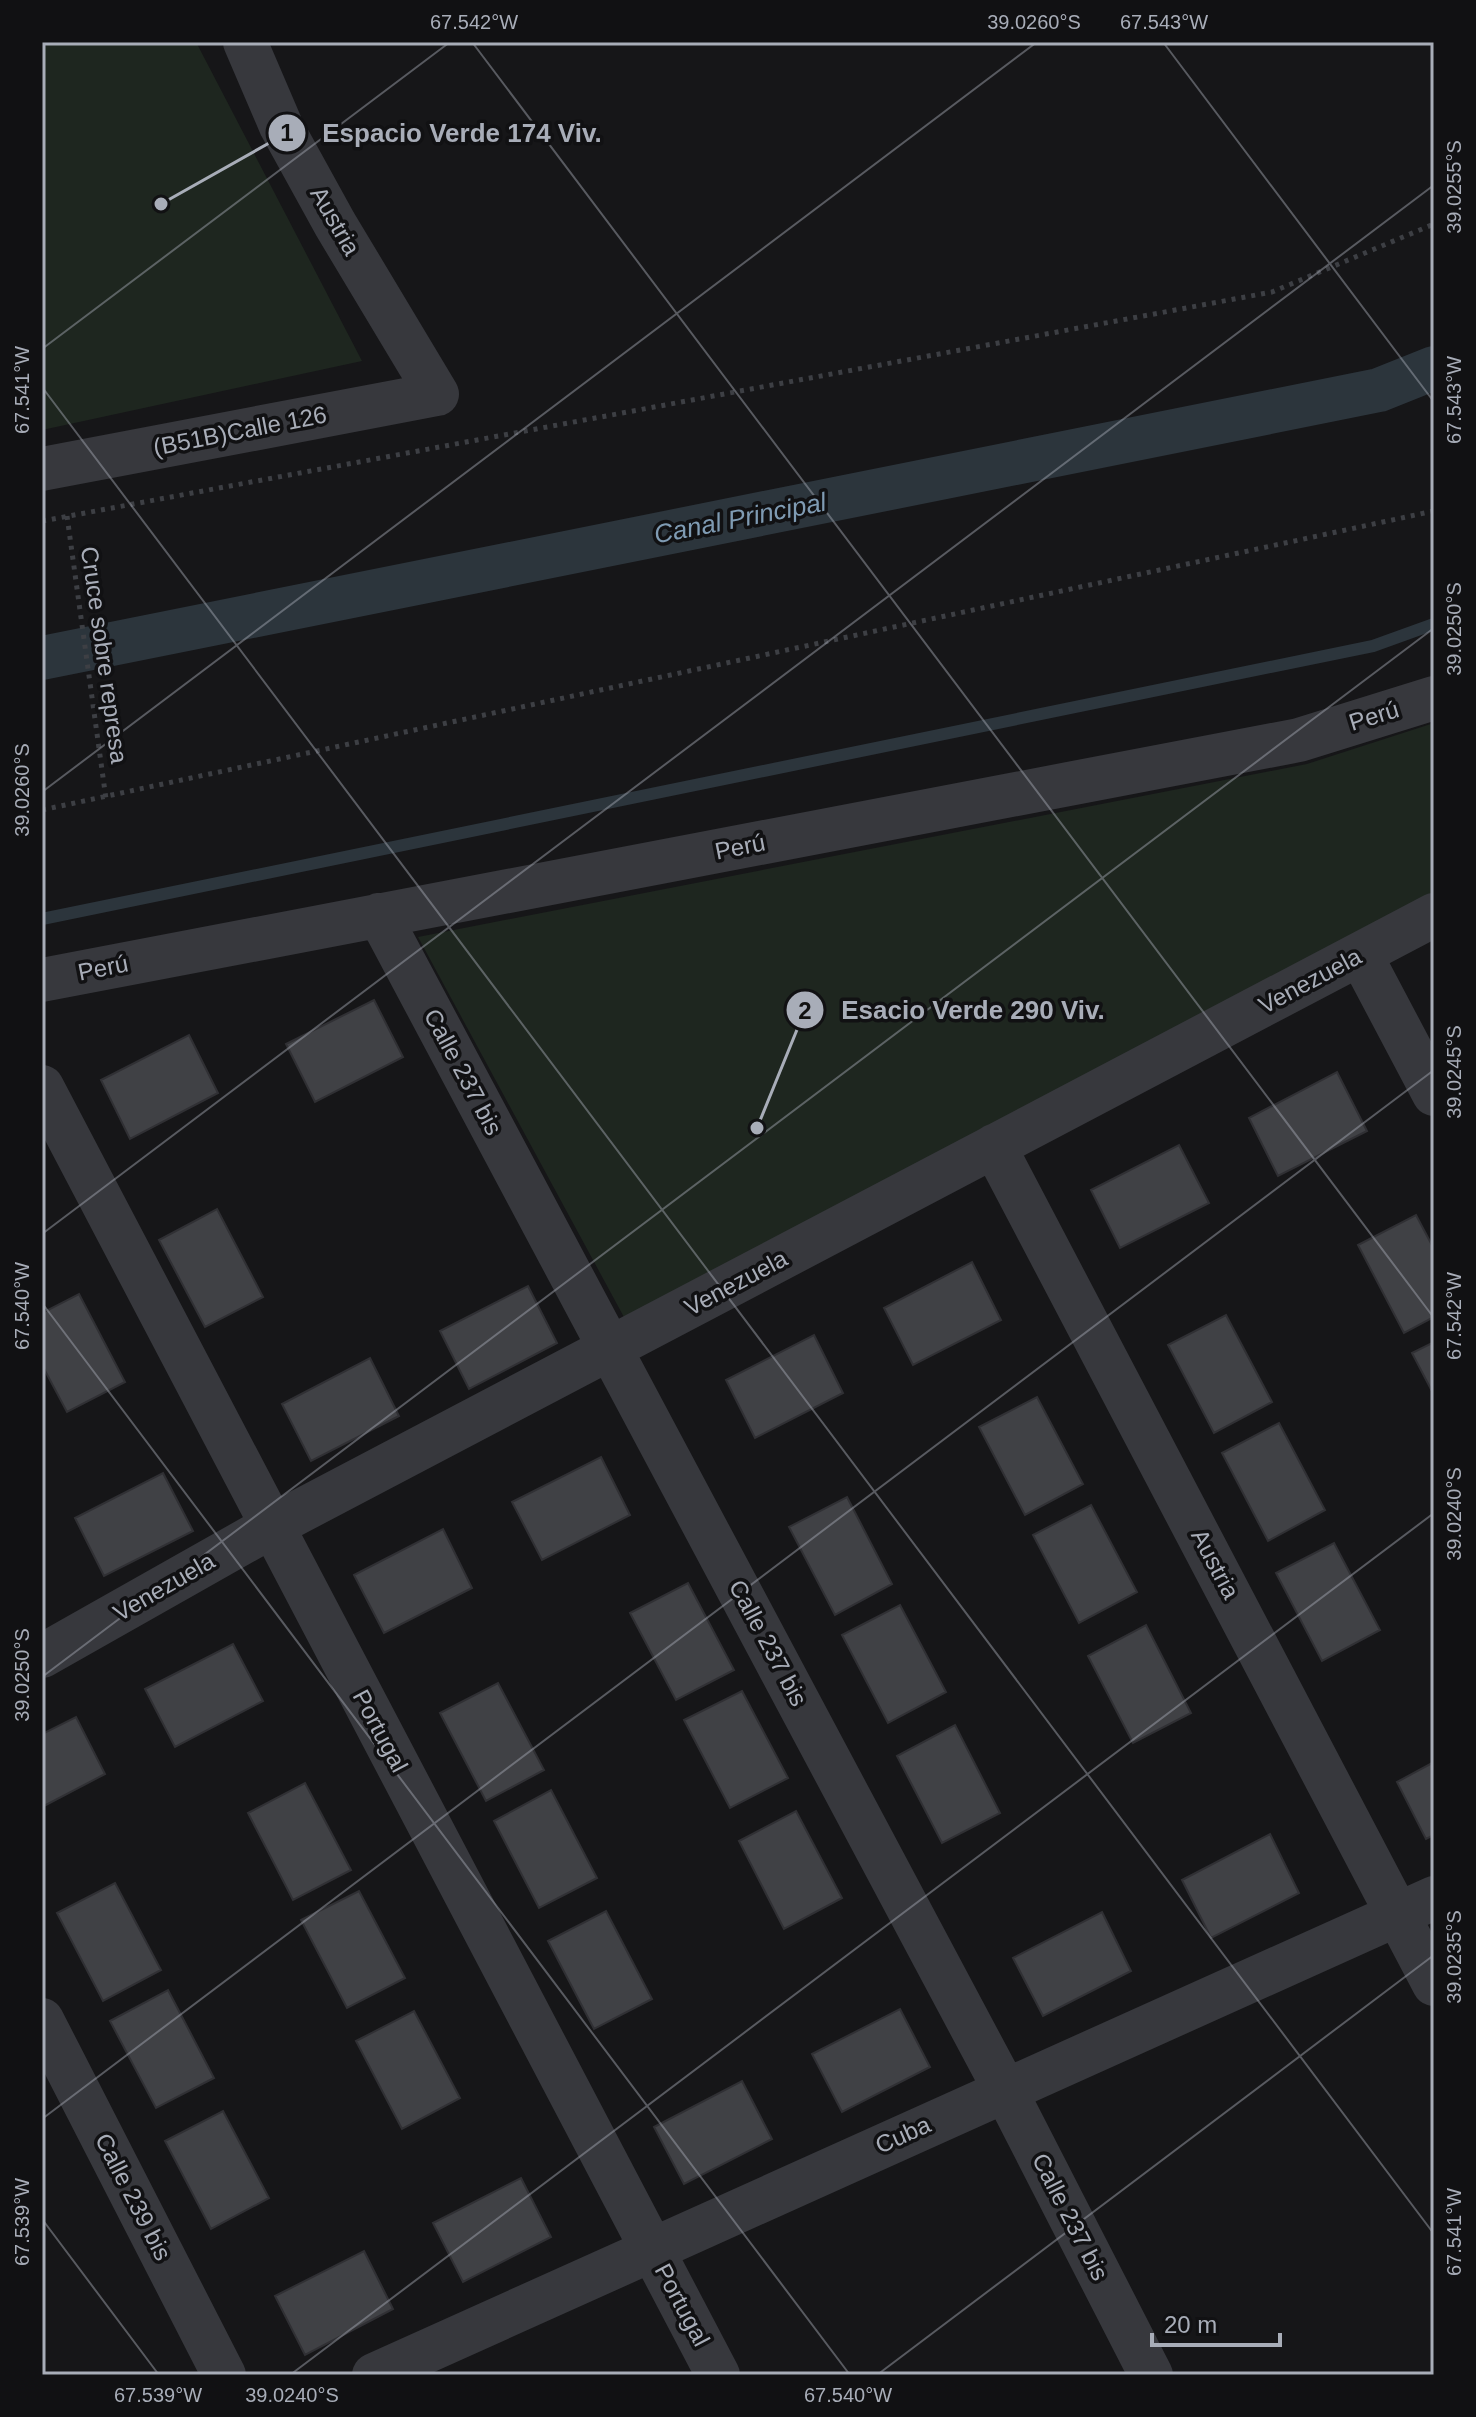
<svg xmlns="http://www.w3.org/2000/svg" width="1476" height="2417" viewBox="0 0 1476 2417" font-family="Helvetica,sans-serif">
<rect width="100%" height="100%" fill="#161618"/>
<path fill="#1e261f" d="M53,42H196L362,361L42,430V48Z
M1434,723V897L625,1319L418,937L1307,764Z"/>
<g fill="none" stroke-linecap="round" stroke-linejoin="round">
<path stroke="#2c353c" stroke-width="12" d="M42,919L1373,646L1434,624"/>
<path stroke="#2c353c" stroke-width="44" d="M42,658L1379,390L1434,368"/>
</g>
<path fill="#404145" stroke="#303034" stroke-width="2" d="M374,1000L403,1057L315,1102L286,1044Z
M189,1035L218,1093L130,1139L101,1080Z
M1337,1072L1367,1131L1278,1176L1249,1118Z
M1179,1145L1209,1203L1120,1248L1091,1190Z
M217,1209L263,1297L205,1327L159,1240Z
M1416,1215L1434,1249V1317L1404,1333L1358,1245Z
M972,1262L1001,1320L913,1365L884,1308Z
M528,1286L557,1343L469,1389L440,1331Z
M79,1294L125,1382L67,1412L42,1365V1313Z
M1226,1315L1272,1402L1214,1433L1168,1345Z
M814,1335L843,1393L755,1438L726,1380Z
M1434,1342V1395L1412,1353Z
M370,1358L399,1416L311,1461L282,1404Z
M1037,1397L1083,1484L1025,1515L979,1427Z
M1279,1423L1325,1510L1268,1541L1222,1453Z
M601,1457L630,1515L542,1560L512,1502Z
M163,1473L193,1531L104,1576L75,1518Z
M847,1497L892,1584L835,1615L789,1527Z
M1091,1505L1137,1592L1079,1623L1033,1535Z
M443,1529L472,1588L384,1633L354,1575Z
M1334,1543L1380,1630L1322,1661L1276,1573Z
M688,1583L734,1670L676,1700L630,1613Z
M900,1605L946,1692L888,1723L842,1635Z
M1146,1625L1191,1713L1133,1743L1088,1656Z
M233,1644L263,1701L175,1747L145,1689Z
M498,1683L544,1770L486,1801L440,1713Z
M742,1691L788,1778L730,1808L684,1720Z
M76,1717L105,1774L42,1807V1734Z
M955,1725L1000,1813L942,1843L897,1756Z
M1434,1762V1835L1426,1839L1397,1782Z
M305,1783L351,1870L293,1900L248,1813Z
M551,1790L597,1878L539,1908L494,1821Z
M796,1811L842,1898L784,1929L739,1841Z
M1270,1834L1299,1893L1211,1938L1182,1880Z
M115,1883L161,1970L103,2001L57,1913Z
M359,1891L405,1978L347,2008L301,1920Z
M606,1911L652,1999L594,2029L548,1941Z
M1102,1912L1131,1971L1043,2016L1013,1958Z
M168,1990L214,2078L156,2108L110,2021Z
M900,2009L930,2067L842,2112L812,2054Z
M414,2011L460,2098L402,2129L356,2041Z
M742,2081L772,2139L684,2184L654,2127Z
M223,2111L269,2198L211,2229L165,2141Z
M521,2178L551,2237L463,2282L433,2223Z
M364,2251L393,2309L305,2355L275,2296Z"/>
<g fill="none" stroke-linecap="round" stroke-linejoin="round">
<path stroke="#3d3f44" stroke-width="5" stroke-dasharray="4 6" stroke-linecap="butt" d="M67,516L106,799
M42,521L1272,292L1434,224
M42,810L1434,511"/>
<path stroke="#37383d" stroke-width="44" d="M42,469L437,394L335,224L281,126L245,42
M379,915L1005,2090L1151,2375
M1360,954L1434,1094
M42,980L1299,740L1434,698
M42,1087L718,2375
M994,1146L1434,1984
M42,1656L272,1526L1434,915
M42,2020L224,2375
M374,2375L1434,1898"/>
</g>
<path fill="none" stroke="#a8adb8" stroke-width="2" stroke-opacity="0.45" d="M472,42L1434,1318M1163,42L1434,402M42,349L450,42M42,387L1434,2234M42,792L1037,42M42,1234L1434,185M42,1303L850,2375M42,1677L1434,628M42,2119L1434,1070M42,2219L159,2375M290,2375L1434,1513M877,2375L1434,1955"/>
<g text-anchor="middle" stroke-width="7" stroke-linejoin="round" paint-order="stroke">
<g font-size="24" fill="#a8adb8" stroke="#111113">
<text transform="translate(335 221) rotate(60)" y="8">Austria</text>
<text transform="translate(240 431) rotate(-11)" y="8">(B51B)Calle 126</text>
<text transform="translate(104 655) rotate(82)" y="8">Cruce sobre represa</text>
<text transform="translate(1374 716) rotate(-17)" y="8">Perú</text>
<text transform="translate(740 847) rotate(-11)" y="8">Perú</text>
<text transform="translate(103 968) rotate(-11)" y="8">Perú</text>
<text transform="translate(1310 981) rotate(-28)" y="8">Venezuela</text>
<text transform="translate(463 1072) rotate(62)" y="8">Calle 237 bis</text>
<text transform="translate(736 1283) rotate(-28)" y="8">Venezuela</text>
<text transform="translate(1215 1564) rotate(62)" y="8">Austria</text>
<text transform="translate(164 1587) rotate(-30)" y="8">Venezuela</text>
<text transform="translate(768 1643) rotate(62)" y="8">Calle 237 bis</text>
<text transform="translate(380 1731) rotate(62)" y="8">Portugal</text>
<text transform="translate(903 2135) rotate(-24)" y="8">Cuba</text>
<text transform="translate(133 2197) rotate(63)" y="8">Calle 239 bis</text>
<text transform="translate(1070 2217) rotate(63)" y="8">Calle 237 bis</text>
<text transform="translate(682 2305) rotate(62)" y="8">Portugal</text>
</g>
<g font-size="26" font-style="italic" fill="#7f9bb3" stroke="#111113">
<text transform="translate(740 518) rotate(-11)" y="9">Canal Principal</text>
</g>
</g>
<path fill="none" stroke="#a8adb8" stroke-width="3" d="M161 204L287 133M757 1128L805 1010"/>
<g fill="#a8adb8" stroke="#111113" stroke-width="3">
<circle cx="161" cy="204" r="8"/>
<circle cx="757" cy="1128" r="8"/>
<circle cx="287" cy="133" r="20"/>
<circle cx="805" cy="1010" r="20"/>
</g>
<g font-size="24" text-anchor="middle" font-weight="bold" fill="#111">
<text x="287" y="141">1</text>
<text x="805" y="1019">2</text>
</g>
<g font-size="26" text-anchor="middle" font-weight="bold" fill="#a8adb8" stroke="#111113" stroke-width="7" stroke-linejoin="round" paint-order="stroke">
<text x="462" y="142">Espacio Verde 174 Viv.</text>
<text x="973" y="1019">Esacio Verde 290 Viv.</text>
</g>
<rect width="1476" height="2417" fill="none" stroke="#111113" stroke-width="88"/>
<path d="M1152 2333v12h128v-12" fill="none" stroke="#a8adb8" stroke-width="4"/>
<text x="1164" y="2333" font-size="24" fill="#a8adb8" stroke="#111113" stroke-width="6" paint-order="stroke">20 m</text>
<rect x="44" y="44" width="1388" height="2329" fill="none" stroke="#a8adb8" stroke-width="3"/>
<g font-size="20" text-anchor="middle" fill="#a8adb8">
<text x="474" y="29">67.542°W</text>
<text x="1034" y="29">39.0260°S</text>
<text x="1164" y="29">67.543°W</text>
<text transform="translate(1454 187) rotate(-90)" y="7">39.0255°S</text>
<text transform="translate(22 390) rotate(-90)" y="7">67.541°W</text>
<text transform="translate(1454 400) rotate(-90)" y="7">67.543°W</text>
<text transform="translate(1454 629) rotate(-90)" y="7">39.0250°S</text>
<text transform="translate(22 790) rotate(-90)" y="7">39.0260°S</text>
<text transform="translate(1454 1072) rotate(-90)" y="7">39.0245°S</text>
<text transform="translate(22 1306) rotate(-90)" y="7">67.540°W</text>
<text transform="translate(1454 1316) rotate(-90)" y="7">67.542°W</text>
<text transform="translate(1454 1514) rotate(-90)" y="7">39.0240°S</text>
<text transform="translate(22 1675) rotate(-90)" y="7">39.0250°S</text>
<text transform="translate(1454 1957) rotate(-90)" y="7">39.0235°S</text>
<text transform="translate(22 2222) rotate(-90)" y="7">67.539°W</text>
<text transform="translate(1454 2232) rotate(-90)" y="7">67.541°W</text>
<text x="158" y="2402">67.539°W</text>
<text x="292" y="2402">39.0240°S</text>
<text x="848" y="2402">67.540°W</text>
</g>
</svg>
